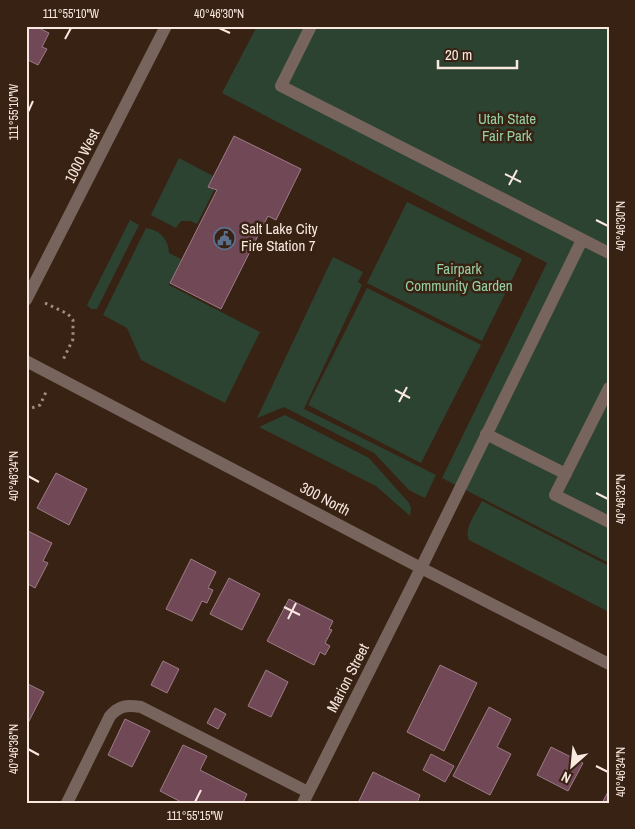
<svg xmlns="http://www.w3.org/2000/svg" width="635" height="829" viewBox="0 0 635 829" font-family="'Archivo Narrow',sans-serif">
<rect width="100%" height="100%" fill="#382214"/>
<path fill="#2c4331" d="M257,26H609V563L442,478L547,263L222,93Z
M179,158L213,176L208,187L214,190L197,224L191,221H181L176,228L151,215Z
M407,202L522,259L482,341L367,283Z
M130,220L139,225L97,309H91L87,305Z
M146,228C159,230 169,239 169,253L181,259L169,285L260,332L225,403L141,360L127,328L103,315Z
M333,257L363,272L358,282L362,285L304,409L436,475L425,498L409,490L374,453L284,407L257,418Z
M367,288L481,345L421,463L308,405Z
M285,415L369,458L409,503L411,508L410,516L376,486L259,427Z
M482,501L609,566V612L469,540C463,528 477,512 482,501Z"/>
<path fill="#704856" stroke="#9c7c87" d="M26,26H35L49,33L42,47L47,49L38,65L26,59Z
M234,136L301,169L276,220L268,216L221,309L170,283L217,190L208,187Z
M56,473L87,489L69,525L37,508Z
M26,530L52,543L43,561L48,563L35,588L26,583Z
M191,559L216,572L208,588L213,590L207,603L202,601L192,621L166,609Z
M229,578L260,594L242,630L210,614Z
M289,599L333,621L329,629L332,630L325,643L330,646L325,655L320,652L314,665L267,641Z
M163,661L179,669L167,693L151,685Z
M440,665L477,683L444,751L407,732Z
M266,670L288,682L271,717L248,706Z
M26,683L44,692L28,723L26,721Z
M489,707L511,719L497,747L511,754L490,795L453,776Z
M215,708L226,714L218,729L207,723Z
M125,719L150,731L132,767L108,755Z
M183,745L207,756L200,770L247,794L243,803H183L160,791Z
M551,747L583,763L568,791L537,775Z
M431,754L454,766L445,782L423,770Z
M373,772L420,795L417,803H358Z
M609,790V803H602Z"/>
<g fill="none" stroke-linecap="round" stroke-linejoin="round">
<path stroke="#a08d82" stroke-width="3" stroke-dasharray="2.5 4" stroke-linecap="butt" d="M45,303L68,314L73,320V339L63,360
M26,410L40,405L46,392"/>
<path stroke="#76645d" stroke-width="12" d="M311,26L281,86L609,253
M609,388L555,495L609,522
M486,434L566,474
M421,568L582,240
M67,803L110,716C120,705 127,705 141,707L308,792"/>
<path stroke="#76645d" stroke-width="12" d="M26,361L421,568L609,664
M303,803L421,568"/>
<path stroke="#76645d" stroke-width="12" d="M26,300L166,26"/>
</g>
<path fill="none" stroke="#f8e8e0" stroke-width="2" d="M219,28L230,33M65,39L71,28M28,112L33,101M505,174L521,182M509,185L517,170M596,220L608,226M395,390L410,398M399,402L407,387M28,476L39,482M596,493L608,499M284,607L300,615M288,619L296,603M28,749L39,755M596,766L608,772M195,802L201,790"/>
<defs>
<symbol id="civic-ring" viewBox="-11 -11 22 22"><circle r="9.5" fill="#382214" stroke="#5c6f8a" stroke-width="1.5"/><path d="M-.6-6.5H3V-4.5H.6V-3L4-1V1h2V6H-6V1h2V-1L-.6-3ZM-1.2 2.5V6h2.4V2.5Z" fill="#5c6f8a"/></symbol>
</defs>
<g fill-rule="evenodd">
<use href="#civic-ring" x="212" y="226" width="25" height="25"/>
</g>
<g text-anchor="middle" stroke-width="5" stroke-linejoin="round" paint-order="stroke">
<g font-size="15" fill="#95cfa2" stroke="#382214">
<text x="507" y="124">Utah State<tspan x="507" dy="17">Fair Park</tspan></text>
<text x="459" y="274">Fairpark<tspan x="459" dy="17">Community Garden</tspan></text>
</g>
<g font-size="15" fill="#f8e8e0" stroke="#382214">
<text transform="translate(82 156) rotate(-63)" y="5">1000 West</text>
<text transform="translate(325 499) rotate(28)" y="5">300 North</text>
<text transform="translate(348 678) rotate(-63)" y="5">Marion Street</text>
</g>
<g font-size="15" fill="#f8e8e0" stroke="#382214" text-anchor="start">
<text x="241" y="234">Salt Lake City<tspan x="241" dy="17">Fire Station 7</tspan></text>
</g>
</g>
<rect width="635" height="829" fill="none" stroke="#382214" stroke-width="55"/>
<g transform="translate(572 766) rotate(207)" stroke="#382214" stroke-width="4" paint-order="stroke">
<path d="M0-4L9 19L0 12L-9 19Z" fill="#f8e8e0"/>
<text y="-8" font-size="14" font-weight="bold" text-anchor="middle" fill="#f8e8e0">N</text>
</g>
<path d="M438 60v8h79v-8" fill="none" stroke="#f8e8e0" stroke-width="2.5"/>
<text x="445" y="60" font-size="15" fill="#f8e8e0" stroke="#382214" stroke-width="4" paint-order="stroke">20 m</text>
<rect x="28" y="28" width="580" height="774" fill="none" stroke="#f8e8e0" stroke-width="2"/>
<g font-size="12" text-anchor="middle" fill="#f8e8e0">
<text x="71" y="18">111°55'10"W</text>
<text x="219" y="18">40°46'30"N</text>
<text transform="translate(14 112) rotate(-90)" y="4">111°55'10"W</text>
<text transform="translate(621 226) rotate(-90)" y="4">40°46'30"N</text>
<text transform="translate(14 476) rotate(-90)" y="4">40°46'34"N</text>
<text transform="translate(621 499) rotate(-90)" y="4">40°46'32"N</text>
<text transform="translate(14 749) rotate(-90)" y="4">40°46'36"N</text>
<text transform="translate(621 772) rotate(-90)" y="4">40°46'34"N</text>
<text x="195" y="820">111°55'15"W</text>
</g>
</svg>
